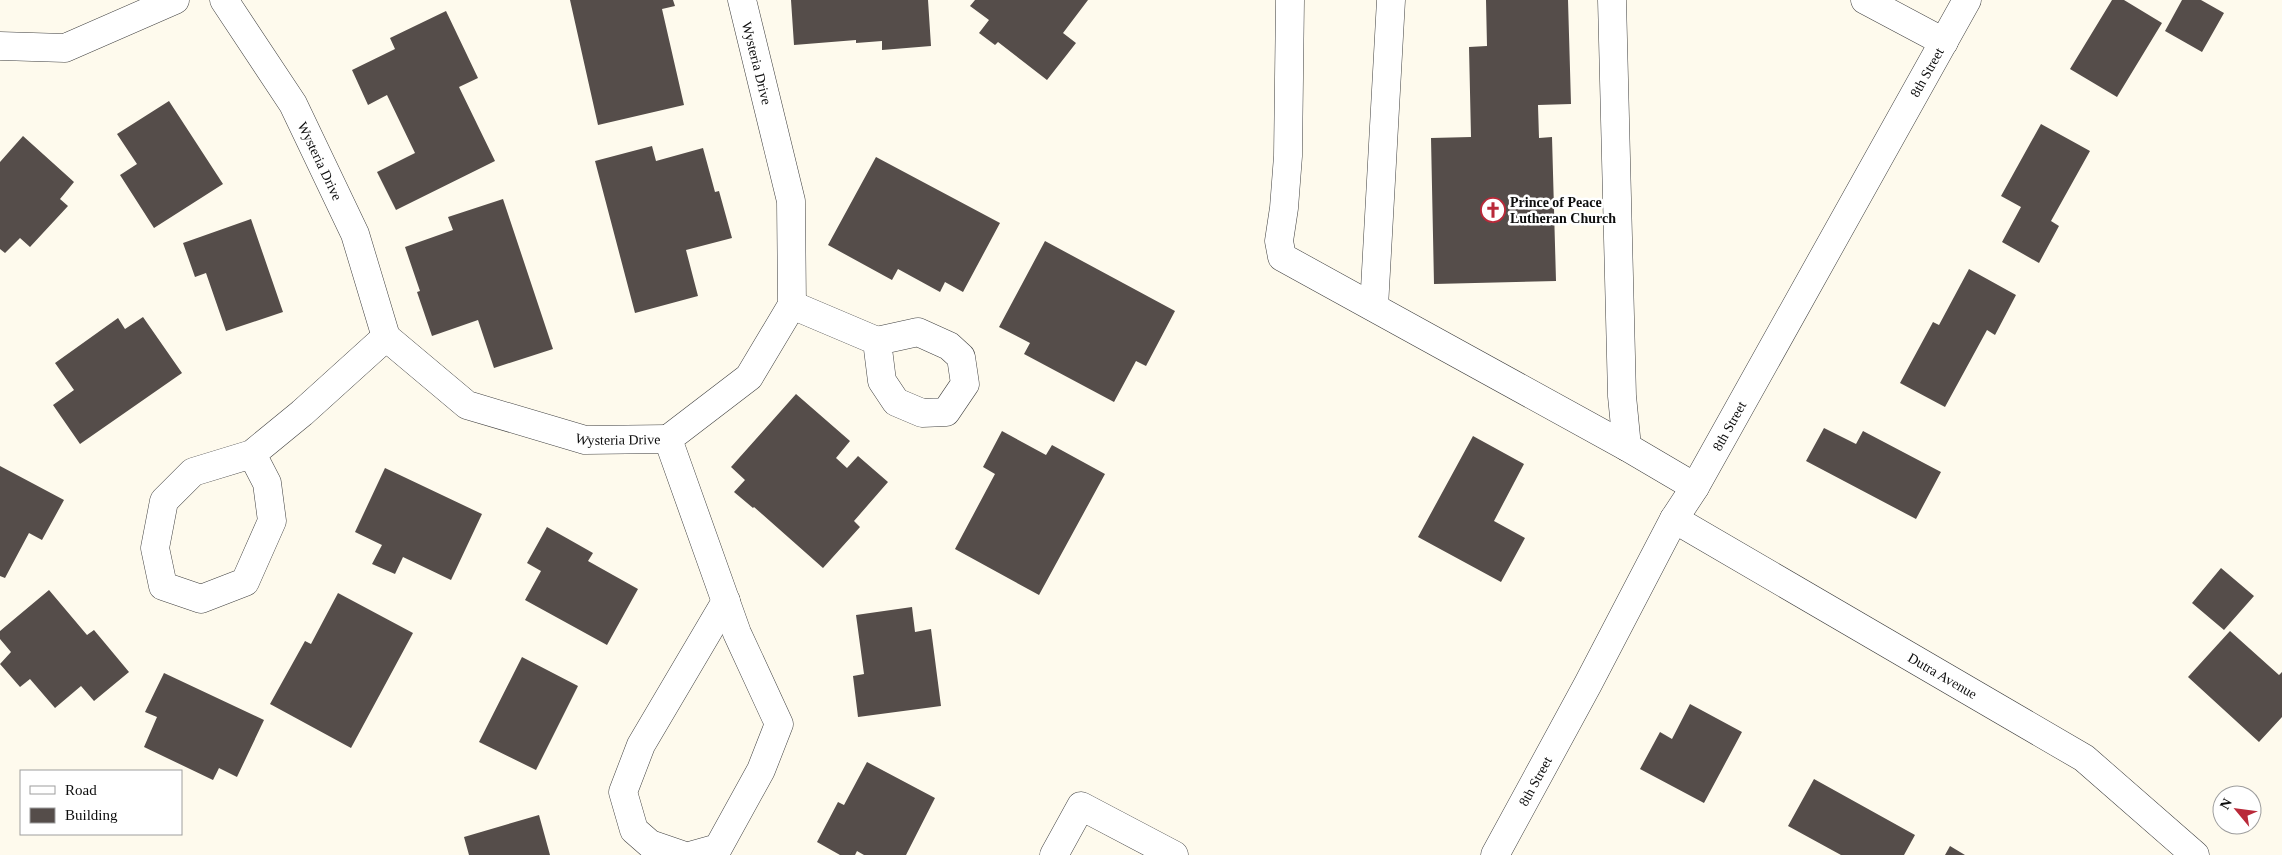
<svg xmlns="http://www.w3.org/2000/svg" width="2282" height="855" viewBox="0 0 2282 855" font-family="'Times New Roman',serif">
<rect width="100%" height="100%" fill="#fefaed"/>
<path fill="#554d4a" d="M570,0H673L675,6L662,9L684,105L598,125Z
M791,0H928L931,46L882,50V41L856,43V40L794,45Z
M975,0H1088L1063,33L1076,43L1047,80L998,42L995,45L979,33L989,20L970,6Z
M1486,0H1568L1571,104L1538,105L1539,138L1552,137L1556,281L1434,284L1431,138L1471,137L1469,47L1487,46Z
M2112,0H2124L2162,23L2117,97L2070,69Z
M2182,0H2201L2224,13L2202,52L2165,31Z
M446,11L478,78L459,87L495,161L396,210L377,172L415,153L387,95L368,105L352,70L395,49L390,38Z
M169,101L223,184L154,228L120,175L137,164L117,134Z
M2041,124L2090,151L2051,221L2059,226L2039,263L2002,242L2021,207L2001,196Z
M23,136L74,182L60,199L68,206L30,247L20,238L5,253L0,249V162Z
M652,146L656,161L703,148L715,192L719,191L732,238L686,250L698,296L635,313L595,161Z
M876,157L1000,223L963,292L945,282L940,292L898,269L892,280L828,245Z
M503,199L553,349L494,368L478,320L432,336L417,292L420,291L405,247L453,230L448,217Z
M251,219L283,312L226,331L206,273L195,277L183,243Z
M1045,241L1175,311L1146,366L1136,361L1114,402L1024,354L1030,343L999,327Z
M1969,269L2016,295L1995,335L1987,330L1945,407L1900,383L1933,322L1939,325Z
M143,317L182,373L80,444L53,405L74,390L55,363L118,318L125,329Z
M796,394L850,441L836,458L847,468L858,456L888,482L854,521L860,527L823,568L754,507L753,508L734,492L745,480L731,467Z
M1824,428L1856,444L1863,431L1941,472L1916,519L1806,461Z
M1002,431L1046,455L1052,445L1105,474L1039,595L955,549L995,474L983,467Z
M1473,436L1524,464L1494,521L1525,538L1501,582L1418,537Z
M0,466L64,500L42,540L29,533L5,578L0,576Z
M385,468L482,514L451,580L403,557L395,574L372,564L382,545L355,532Z
M547,527L593,553L588,561L638,589L607,645L525,600L541,571L527,563Z
M2221,568L2254,596L2224,630L2192,603Z
M49,590L87,635L94,630L129,672L94,701L81,686L55,708L30,679L20,687L0,664L11,652L0,639V631Z
M338,593L413,633L351,748L270,704L305,641L311,644Z
M912,607L915,632L931,629L941,706L858,717L853,676L864,674L856,615Z
M2230,631L2279,675L2282,672V717L2259,742L2188,677Z
M522,657L578,686L536,770L479,742Z
M164,673L264,720L237,777L219,768L213,780L144,747L157,717L145,712Z
M1690,704L1742,732L1704,803L1640,769L1660,732L1672,739Z
M867,762L935,798L906,855H864L857,851L855,855H840L817,842L838,802L844,805Z
M1814,779L1915,835L1904,855H1841L1788,826Z
M539,815L550,855H469L464,837Z
M1950,846L1965,855H1945Z"/>
<g fill="none" stroke-linecap="round" stroke-linejoin="round">
<defs>
<g id="minor">
<path id="s1" d="M224,0L293,104L355,234L386,337L467,405L585,440L668,439"/>
<path d="M1290,0L1288,156L1284,208L1279,241L1282,257L1627,447L1695,487"/>
<path d="M1612,0L1622,396L1627,447"/>
<path d="M1865,0L1944,42"/>
<path d="M0,46L65,48L175,0"/>
<path d="M792,305L877,341L882,381L896,402L922,413L946,412L965,384L961,357L949,346L918,332L877,341"/>
<path d="M1374,307L1391,0"/>
<path d="M252,454L267,483L272,521L245,582L201,599L163,586L155,548L164,501L193,472L252,454L302,413L386,337"/>
<path id="s2" d="M1674,519L2084,758L2195,855"/>
<path d="M682,855L650,844L634,830L623,792L641,745L726,601"/>
<path d="M693,855L718,848L761,770L779,724L737,633L668,439L749,377L792,305L791,201L742,0"/>
<path d="M1054,855L1081,806L1174,855"/>
<path id="s3" d="M1495,855L1588,684L1674,519L1695,487L1967,0"/>
</g>
</defs>
<use href="#minor" stroke="#404040" stroke-width="29"/>
<use href="#minor" stroke="#fff" stroke-width="28"/>
</g>
<defs>
<symbol id="church-ring" viewBox="-11 -11 22 22"><circle r="9.5" fill="#fff" stroke="#b92939" stroke-width="1.5"/><path d="M-1.2-6h2.4v3.5h3.3v2.4h-3.3V6h-2.4V-.1h-3.3v-2.4h3.3Z" fill="#b92939"/></symbol>
</defs>
<g fill-rule="evenodd">
<use href="#church-ring" x="1479" y="196" width="28" height="28"/>
</g>
<g text-anchor="middle" stroke-width="5" stroke-linejoin="round" paint-order="stroke">
<g font-size="14" fill="#0d0d0d" stroke="#fff">
<text transform="translate(757 63) rotate(76)" y="5">Wysteria Drive</text>
<text dy="5" stroke="none"><textPath href="#s3" startOffset="894">8th Street</textPath></text>
<text dy="5" stroke="none"><textPath href="#s1" startOffset="188">Wysteria Drive</textPath></text>
<text dy="5" stroke="none"><textPath href="#s3" startOffset="489">8th Street</textPath></text>
<text dy="5" stroke="none"><textPath href="#s1" startOffset="638">Wysteria Drive</textPath></text>
<text dy="5" stroke="none"><textPath href="#s2" startOffset="311">Dutra Avenue</textPath></text>
<text dy="5" stroke="none"><textPath href="#s3" startOffset="84">8th Street</textPath></text>
</g>
<g font-size="14" font-weight="bold" fill="#0d0d0d" stroke="#fff" text-anchor="start">
<text x="1510" y="207">Prince of Peace<tspan x="1510" dy="16">Lutheran Church</tspan></text>
</g>
</g>
<rect x="20" y="770" width="162" height="65" fill="#ffffff" stroke="#9e9e9e"/>
<rect x="30" y="786" width="25" height="8" fill="#ffffff" stroke="#9e9e9e"/>
<text x="65" y="795" font-size="15" fill="#0d0d0d">Road</text>
<rect x="30" y="808" width="25" height="15" fill="#554d4a" stroke="#9e9e9e"/>
<text x="65" y="820" font-size="15" fill="#0d0d0d">Building</text>
<g transform="translate(2237 810) rotate(299)"><circle r="24" fill="#ffffff" stroke="#9e9e9e"/>
<path d="M0-4L9 19L0 12L-9 19Z" fill="#b92939"/>
<text y="-8" font-size="14" font-weight="bold" text-anchor="middle" fill="#0d0d0d">N</text>
</g>
</svg>
